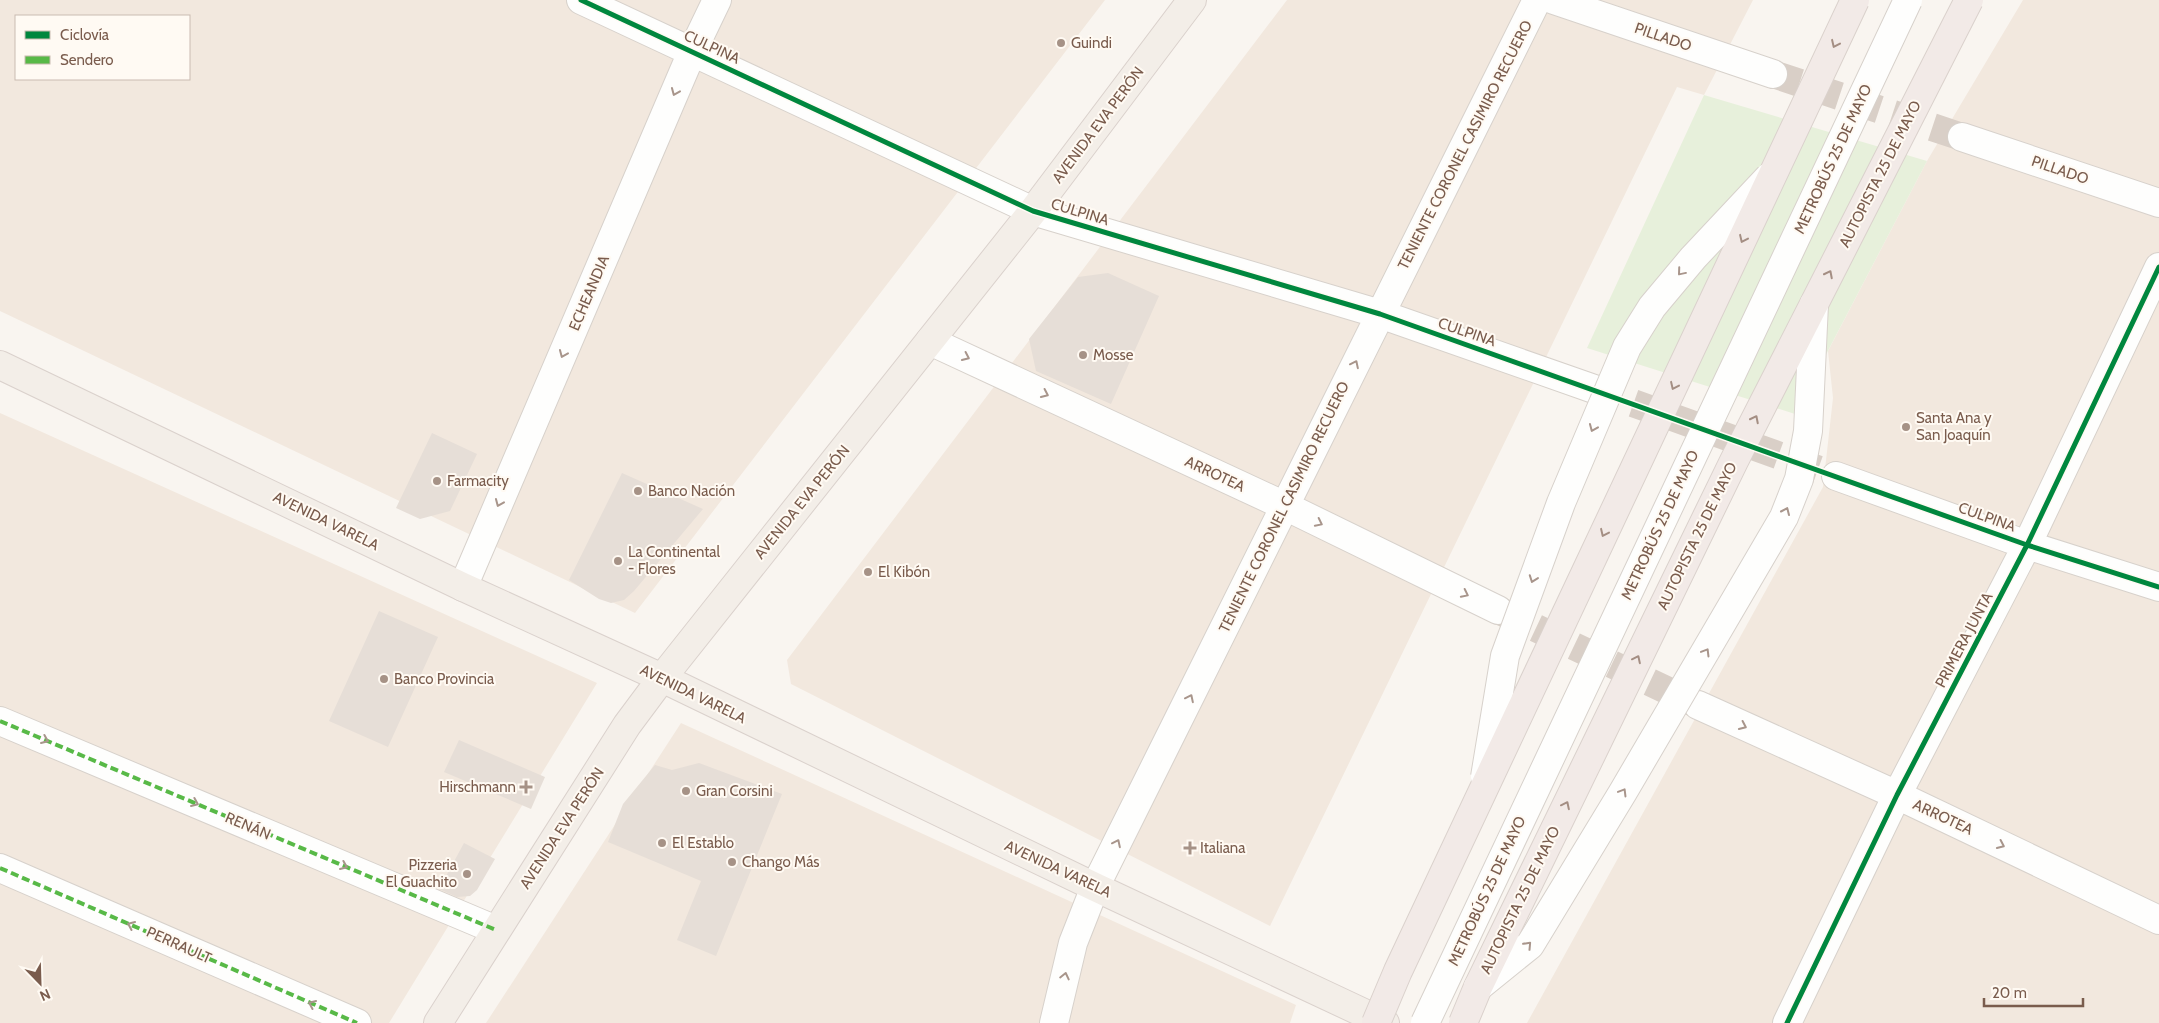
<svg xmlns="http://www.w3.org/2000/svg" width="2159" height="1023" viewBox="0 0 2159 1023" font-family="Cabin,sans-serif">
<rect width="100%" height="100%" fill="#f9f5f0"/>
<path fill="#f2e8de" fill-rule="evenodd" d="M0,0H1105L635,613L0,311ZM16,16H189V79H16Z
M1287,0H1753L1704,95L1677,87L1270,926L791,684L787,660Z
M2023,0H2159V1023H1527L1823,487L1833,398L1828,351L1927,161Z
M0,413L597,683L389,1023H0Z
M681,723L1296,1005L1290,1023H486Z"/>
<path fill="#e7f0db" d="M1704,95L1927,161L1795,414L1587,348Z"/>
<path fill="#e6ded7" d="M1108,273L1159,296L1111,404L1036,371L1029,339L1078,277Z
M432,433L477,454L450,511L420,519L396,508Z
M622,473L703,509L634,591L624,600L611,603L599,599L569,580Z
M379,611L438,637L388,747L329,721Z
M459,740L545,777L531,809L444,772Z
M699,763L782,794L716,956L677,940L701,881L608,842L623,804L655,765L672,770Z
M464,843L495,859L477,890L470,896L457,897L439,889Z"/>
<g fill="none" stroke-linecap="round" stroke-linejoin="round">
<path stroke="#d9cfc7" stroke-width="28" stroke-dasharray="28 14" stroke-linecap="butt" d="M1773,74L1962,137
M1594,389L1836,476
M1498,610L1698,705"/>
<defs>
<path id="minor" d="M581,0L1033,211L1380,314L1594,389
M1554,0L1773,74
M1962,137L2159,203
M930,341L1285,506L1498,610
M1836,476L2027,545L2159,587
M463,587L692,52L717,0
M1698,705L1897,795L2159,920
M0,721L496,930
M0,868L357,1023
M1054,1023L1073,943L1095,887L1537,0
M1787,1023L1897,795L2027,545L2159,267"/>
<path id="major" d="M0,365L463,587L662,678L1095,887L1385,1023
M438,1023L627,725L662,678L1033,211L1192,0"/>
</defs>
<use href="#minor" stroke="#d7d1cb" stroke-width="30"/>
<use href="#major" stroke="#dad1cc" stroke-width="30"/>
<use href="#minor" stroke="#fefefd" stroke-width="28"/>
<use href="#major" stroke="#f3eee8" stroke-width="28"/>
<defs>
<path id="minor-bridge" d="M1485,777L1505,656L1561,503L1627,347L1652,307L1693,258L1769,177
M1478,987L1530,945L1623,792L1784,517L1799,479L1808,431L1814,304
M1425,1023L1908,0"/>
<path id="highway-bridge" d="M1376,1023L1398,971L1855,0
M1463,1023L1478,987L1734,461L1969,0"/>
</defs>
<use href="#minor-bridge" stroke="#d7d1cb" stroke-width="30" stroke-linecap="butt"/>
<use href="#highway-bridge" stroke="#dad1cc" stroke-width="30" stroke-linecap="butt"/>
<use href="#minor-bridge" stroke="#fefefd" stroke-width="28"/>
<use href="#highway-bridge" stroke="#f2eae7" stroke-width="28"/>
<path stroke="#58b947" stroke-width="4" stroke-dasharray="8 4" stroke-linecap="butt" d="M0,721L496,930
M0,868L357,1023"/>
<defs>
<path id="cycleway" d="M581,0L1033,211L1380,314L2027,545L2159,587
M1787,1023L1897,795L2027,545L2159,267"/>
</defs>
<use href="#cycleway" stroke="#fffaf3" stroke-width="8"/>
<use href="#cycleway" stroke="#00873e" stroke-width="5"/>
</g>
<defs><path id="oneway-chevron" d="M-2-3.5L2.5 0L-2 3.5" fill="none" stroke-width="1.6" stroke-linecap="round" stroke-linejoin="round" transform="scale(1.25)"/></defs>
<g stroke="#a48e83">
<use href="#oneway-chevron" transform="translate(1835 44) rotate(115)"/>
<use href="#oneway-chevron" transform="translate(1743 239) rotate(115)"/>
<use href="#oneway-chevron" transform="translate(1829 274) rotate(-63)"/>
<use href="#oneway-chevron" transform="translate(1674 386) rotate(115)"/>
<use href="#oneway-chevron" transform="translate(1755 419) rotate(-63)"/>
<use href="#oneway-chevron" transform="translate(1604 533) rotate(115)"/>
<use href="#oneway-chevron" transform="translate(1637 659) rotate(-64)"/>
<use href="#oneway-chevron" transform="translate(1566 805) rotate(-64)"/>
</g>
<g stroke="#a8958b">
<use href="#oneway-chevron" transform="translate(675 92) rotate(113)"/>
<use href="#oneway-chevron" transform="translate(1681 272) rotate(130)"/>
<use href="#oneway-chevron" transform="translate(563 354) rotate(113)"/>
<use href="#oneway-chevron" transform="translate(966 357) rotate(25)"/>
<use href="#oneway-chevron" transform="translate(1355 364) rotate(-64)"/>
<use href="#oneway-chevron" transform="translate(1045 394) rotate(25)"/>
<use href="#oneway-chevron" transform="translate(1593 428) rotate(113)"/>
<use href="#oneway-chevron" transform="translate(499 503) rotate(113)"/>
<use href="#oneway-chevron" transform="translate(1786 511) rotate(-66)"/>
<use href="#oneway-chevron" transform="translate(1319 523) rotate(26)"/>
<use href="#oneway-chevron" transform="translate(1533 579) rotate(110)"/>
<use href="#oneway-chevron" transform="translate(1465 594) rotate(26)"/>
<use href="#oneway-chevron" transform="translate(1706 652) rotate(-59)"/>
<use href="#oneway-chevron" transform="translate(1190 698) rotate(-64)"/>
<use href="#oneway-chevron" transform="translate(1743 726) rotate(25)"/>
<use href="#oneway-chevron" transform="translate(45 740) rotate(23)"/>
<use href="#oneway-chevron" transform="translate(1623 792) rotate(-59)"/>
<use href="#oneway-chevron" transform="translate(195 803) rotate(23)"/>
<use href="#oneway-chevron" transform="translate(1117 843) rotate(-64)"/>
<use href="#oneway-chevron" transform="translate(2001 845) rotate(25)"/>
<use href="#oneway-chevron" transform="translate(344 866) rotate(23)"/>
<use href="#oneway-chevron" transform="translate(131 925) rotate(-156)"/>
<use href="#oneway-chevron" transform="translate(1528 945) rotate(-47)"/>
<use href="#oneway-chevron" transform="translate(1065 976) rotate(-77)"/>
<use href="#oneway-chevron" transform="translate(312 1004) rotate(-156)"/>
</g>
<g fill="#a69286" stroke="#fffaf3" stroke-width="2">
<circle cx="1061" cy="43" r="5"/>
<circle cx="1083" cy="355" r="5"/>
<circle cx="1906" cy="427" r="5"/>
<circle cx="437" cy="481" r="5"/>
<circle cx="638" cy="491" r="5"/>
<circle cx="618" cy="561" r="5"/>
<circle cx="868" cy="572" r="5"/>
<circle cx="384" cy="679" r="5"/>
<path d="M523.5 779.5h5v5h5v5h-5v5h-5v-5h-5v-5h5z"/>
<circle cx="686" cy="791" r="5"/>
<circle cx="662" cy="843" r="5"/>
<path d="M1187.5 840.5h5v5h5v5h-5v5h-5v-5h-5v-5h5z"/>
<circle cx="732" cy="862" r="5"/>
<circle cx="467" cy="874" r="5"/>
</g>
<g text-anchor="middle" stroke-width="4" stroke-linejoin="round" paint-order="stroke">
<g font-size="15" fill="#7a5c4d" stroke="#fffaf3">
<text transform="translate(1663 37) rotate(19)" y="5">PILLADO</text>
<text transform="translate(712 47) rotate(25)" y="5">CULPINA</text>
<text transform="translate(1098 125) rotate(-53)" y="5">AVENIDA EVA PERÓN</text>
<text transform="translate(1465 145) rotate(-63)" y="5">TENIENTE CORONEL CASIMIRO RECUERO</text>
<text transform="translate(1833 159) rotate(-65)" y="5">METROBÚS 25 DE MAYO</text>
<text transform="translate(2060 170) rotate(19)" y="5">PILLADO</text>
<text transform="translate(1880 174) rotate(-63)" y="5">AUTOPISTA 25 DE MAYO</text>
<text transform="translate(1080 212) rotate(17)" y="5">CULPINA</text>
<text transform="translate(589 293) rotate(-67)" y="5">ECHEANDIA</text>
<text transform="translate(1467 332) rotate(19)" y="5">CULPINA</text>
<text transform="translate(1215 474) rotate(25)" y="5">ARROTEA</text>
<text transform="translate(802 502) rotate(-51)" y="5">AVENIDA EVA PERÓN</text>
<text transform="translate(1284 507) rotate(-64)" y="5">TENIENTE CORONEL CASIMIRO RECUERO</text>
<text transform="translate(1987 517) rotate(20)" y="5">CULPINA</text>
<text transform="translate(326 521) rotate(26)" y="5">AVENIDA VARELA</text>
<text transform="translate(1660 525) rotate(-65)" y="5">METROBÚS 25 DE MAYO</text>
<text transform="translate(1697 536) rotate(-64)" y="5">AUTOPISTA 25 DE MAYO</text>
<text transform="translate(1964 640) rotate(-62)" y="5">PRIMERA JUNTA</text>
<text transform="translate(693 694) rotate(26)" y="5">AVENIDA VARELA</text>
<text transform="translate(1943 817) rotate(25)" y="5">ARROTEA</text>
<text transform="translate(248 826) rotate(23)" y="5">RENÁN</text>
<text transform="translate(562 828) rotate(-57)" y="5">AVENIDA EVA PERÓN</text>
<text transform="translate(1058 869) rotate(25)" y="5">AVENIDA VARELA</text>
<text transform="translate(1487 891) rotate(-65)" y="5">METROBÚS 25 DE MAYO</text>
<text transform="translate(1520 900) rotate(-64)" y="5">AUTOPISTA 25 DE MAYO</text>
<text transform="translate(179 945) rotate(24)" y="5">PERRAULT</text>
</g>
<g font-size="15" fill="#7a5c4d" stroke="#fffaf3" text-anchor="start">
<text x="1071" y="48">Guindi</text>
<text x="1093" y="360">Mosse</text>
<text x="1916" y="423">Santa Ana y<tspan x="1916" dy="17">San Joaquín</tspan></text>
<text x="447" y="486">Farmacity</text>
<text x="648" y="496">Banco Nación</text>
<text x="628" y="557">La Continental<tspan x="628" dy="17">- Flores</tspan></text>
<text x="878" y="577">El Kibón</text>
<text x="394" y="684">Banco Provincia</text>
<text x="516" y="792" text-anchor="end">Hirschmann</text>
<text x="696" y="796">Gran Corsini</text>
<text x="672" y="848">El Establo</text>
<text x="1200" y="853">Italiana</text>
<text x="742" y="867">Chango Más</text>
<text x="457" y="870" text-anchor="end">Pizzeria<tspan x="457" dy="17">El Guachito</tspan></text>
</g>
</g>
<rect x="15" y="15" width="175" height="65" fill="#fffaf3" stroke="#cabbb1"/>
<rect x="25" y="31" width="25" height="8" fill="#00873e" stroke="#cabbb1"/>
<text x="60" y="40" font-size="15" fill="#7a5c4d">Ciclovía</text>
<rect x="25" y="56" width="25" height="8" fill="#58b947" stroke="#cabbb1"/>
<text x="60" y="65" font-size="15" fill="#7a5c4d">Sendero</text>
<g transform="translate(40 983) rotate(157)" stroke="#fffaf3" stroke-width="4" paint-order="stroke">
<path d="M0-4L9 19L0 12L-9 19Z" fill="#7a5c4d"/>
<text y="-8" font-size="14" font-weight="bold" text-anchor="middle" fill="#7a5c4d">N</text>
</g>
<path d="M1984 998v8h99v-8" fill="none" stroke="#7a5c4d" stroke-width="2.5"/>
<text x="1992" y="998" font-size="15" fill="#7a5c4d" stroke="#fffaf3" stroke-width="4" paint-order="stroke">20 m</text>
</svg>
